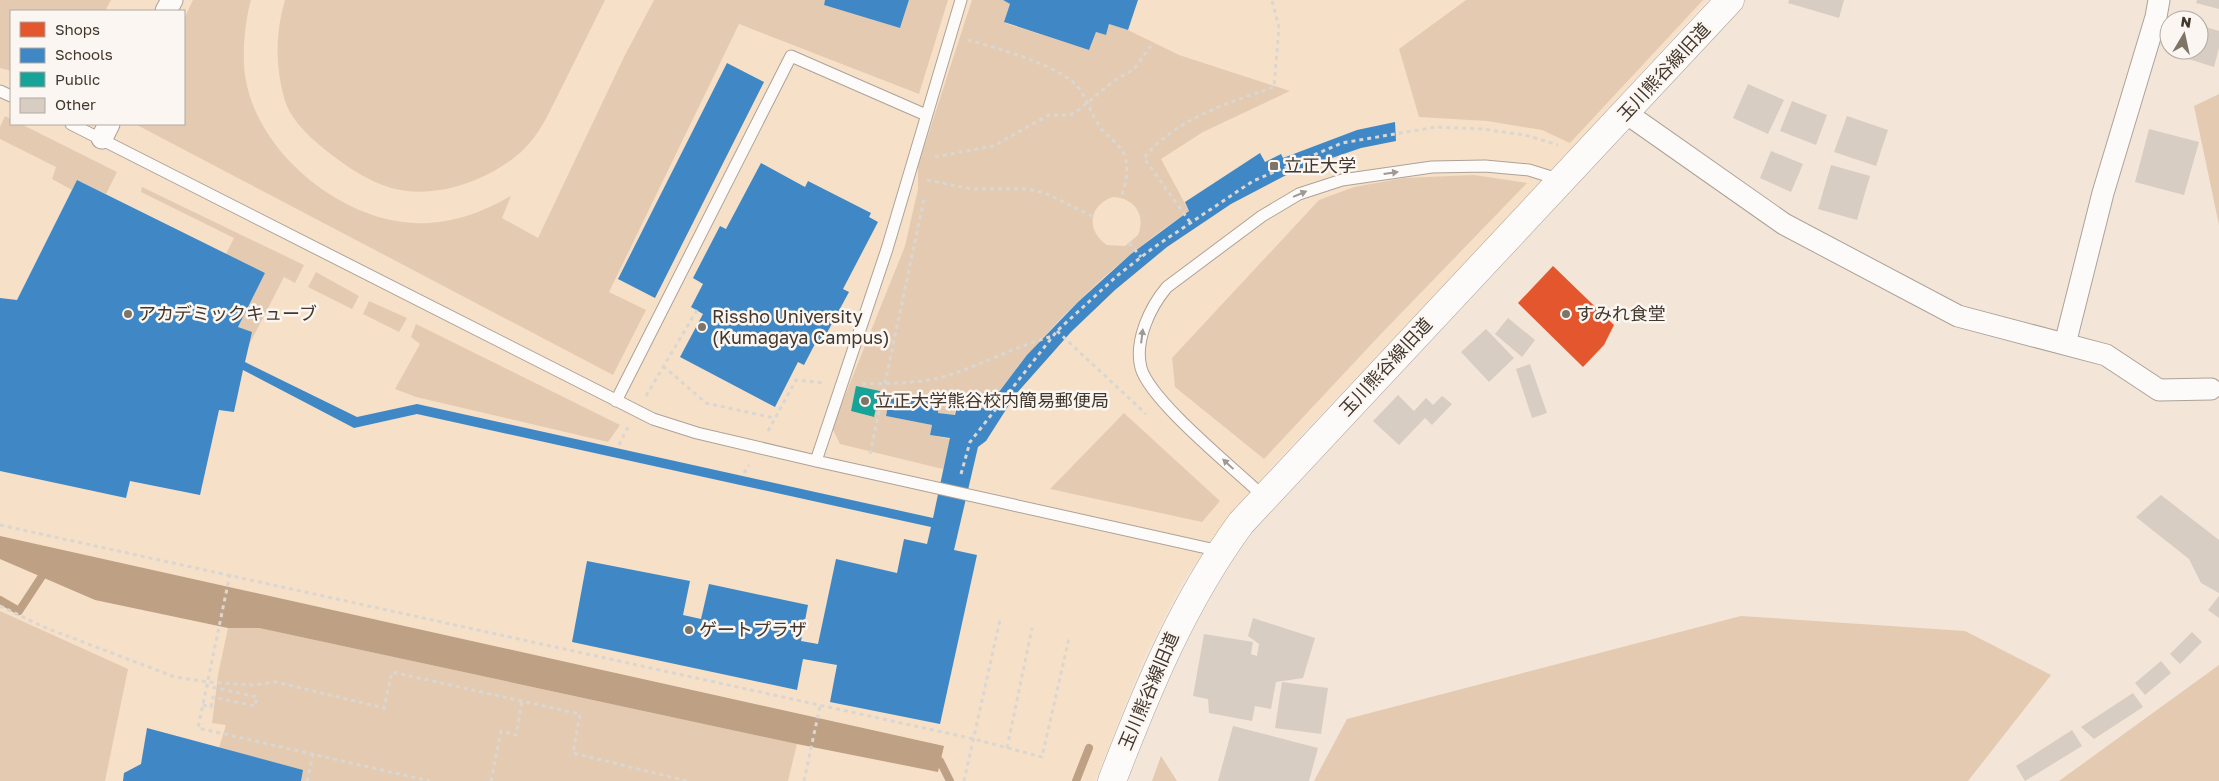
<svg xmlns="http://www.w3.org/2000/svg" width="2219" height="781" viewBox="0 0 2219 781" font-family="'Golos Text','Noto Sans JP',sans-serif">
<rect width="100%" height="100%" fill="#f3e5d7"/>
<path fill="#f7e0c8" fill-rule="evenodd" d="M0,0H1707L1535,189L1274,464L1212,539L1181,585L1143,660L1095,781H0ZM11,11H184V124H11Z"/>
<path fill="#e4cab0" fill-rule="evenodd" d="M0,0H111L105,11H11V71L0,68Z
M193,0H251C245,20 242,54 245,75C256,155 349,228 428,223C457,222 487,210 511,196L502,218L538,238L624,57L654,0H825L824,5L900,28L909,0H948L919,94L739,24L609,292L646,310L613,375L135,124H184V19Z
M285,0H605C591,28 577,57 563,85C551,108 541,134 521,152C488,181 435,200 391,188C368,181 347,167 328,152C312,139 292,122 285,101C275,68 275,33 285,0Z
M972,0H1003L1010,4L1005,23L1089,50L1096,32L1106,35L1109,24L1128,30L1179,55L1290,91L1203,132L1161,159L1189,211C1111,264 1041,331 986,409L958,402L954,415L938,413L939,403L890,396L886,416L932,425L930,435L951,439L943,469L840,444L832,428L905,246L918,189V166ZM1113,197C1135,198 1146,215 1138,235L1125,246L1107,245C1086,231 1088,205 1113,197ZM857,386L873,417L851,411Z
M1466,0H1703L1570,143L1542,130L1487,121L1419,117L1399,49Z
M2219,94V225L2194,106Z
M5,116L11,119V124H21L117,172L106,194L77,180L72,190L52,179L56,167L0,139V127Z
M1474,175L1527,183L1379,336L1264,459L1175,387L1172,358L1319,200L1354,187L1404,178Z
M142,187L304,265L295,283L284,277L248,347L238,327L265,273L226,254L234,238L141,192Z
M316,272L359,296L352,309L308,287Z
M369,301L407,318L399,332L363,314Z
M416,324L620,425L608,442L416,397L395,389L420,344L411,337Z
M1124,413L1220,501L1202,522L1050,489Z
M0,611L128,669L105,781H0Z
M1741,616L1965,631L2051,675L1968,781H1314L1347,719Z
M228,628H259L797,744L788,781H301L219,748L226,725L212,723L218,675Z
M2219,665V781H2059Z
M1161,756L1177,781H1152Z"/>
<path fill="#bea084" d="M0,536L944,746L938,772L797,744L259,628H228L95,600L0,559Z"/>
<path fill="#e4572e" d="M1553,266L1614,325L1604,345L1583,367L1518,303Z"/>
<path fill="#3f88c5" d="M825,0H909L900,28L824,5Z
M1003,0H1138L1128,30L1109,24L1106,35L1096,32L1089,50L1004,22L1010,4Z
M727,63L764,82L655,298L618,279Z
M1395,122L1396,141L1361,148L1294,171L1231,204L1167,247L1115,290L1071,332L1016,394L986,441L978,447L954,550L977,555L940,724L830,702L837,665L803,659L797,690L572,642L587,561L690,581L683,615L701,619L709,584L808,605L801,641L818,644L836,559L897,573L904,539L927,544L931,527L417,414L354,428L243,370L234,412L219,410L200,495L130,481L126,498L0,471V298L17,300L77,180L265,273L238,327L252,332L245,362L357,417L417,404L933,518L950,438L930,435L932,425L886,416L890,395L939,403L938,413L955,415L958,402L986,409L1027,355L1078,302L1131,254L1189,211L1185,202L1260,153L1265,162L1281,154L1283,158L1357,130Z
M761,163L805,187L808,181L871,213L869,217L878,222L843,289L849,292L822,342L817,340L804,365L798,362L775,407L680,357L703,314L691,307L703,284L693,278L720,226L726,229Z
M147,728L303,770L301,781H123L124,773L141,764Z"/>
<path fill="#17a398" d="M856,386L880,391L874,417L851,411Z"/>
<g fill="none" stroke-linecap="round" stroke-linejoin="round">
<path stroke="#bea084" stroke-width="8" d="M0,600L19,611L46,570
M932,760L940,761L950,781
M1076,781L1089,748"/>
</g>
<path fill="#d8cdc2" d="M1789,0H1844L1839,18L1788,3Z
M2197,0H2219V9L2196,3Z
M2199,25L2219,31V48L2214,67L2179,56L2180,50H2199Z
M1748,84L1784,100L1768,134L1733,118Z
M1792,101L1827,115L1816,145L1780,131Z
M1847,116L1888,130L1876,166L1834,152Z
M2149,129L2199,142L2184,195L2135,182Z
M1771,151L1803,164L1791,192L1760,178Z
M1831,165L1870,176L1857,220L1818,209Z
M1508,318L1535,340L1522,357L1495,334Z
M1486,329L1514,358L1489,382L1461,352Z
M1530,364L1547,413L1532,418L1516,369Z
M1398,395L1414,411L1426,398L1433,405L1442,396L1452,404L1432,425L1425,418L1399,445L1373,421Z
M2161,495L2219,540V593L2201,583L2189,559L2136,517Z
M2219,596V618L2208,610Z
M1253,618L1315,638L1303,678L1276,682L1271,709L1255,706L1252,721L1209,713L1208,699L1193,696L1204,634L1253,642L1251,654L1257,656L1259,644L1248,636Z
M2192,632L2202,642L2180,664L2170,654Z
M2161,661L2171,673L2145,695L2135,683Z
M1282,682L1328,688L1321,734L1275,728Z
M2133,693L2143,707L2094,739L2081,727Z
M1233,726L1318,748L1309,781H1218Z
M2072,730L2082,746L2025,781L2016,766Z"/>
<g fill="none" stroke-linecap="round" stroke-linejoin="round">
<defs>
<path id="lane" d="M0,91L11,96
M71,124L653,419L697,433L816,461L1220,551
M616,401L791,56L926,115
M816,461L887,249L961,0
M1264,497C1235,469 1151,402 1141,368C1134,341 1150,307 1167,287L1262,216L1299,194L1342,180L1432,167L1485,166L1529,170L1561,180"/>
<path id="street" d="M166,11L172,0
M1626,113L1784,224L1958,316L2106,355L2159,390L2211,389
M102,138L109,124
M2065,344L2103,193L2156,17L2159,0"/>
<path id="secondary" d="M1112,781C1147,690 1183,602 1241,523L1730,0"/>
</defs>
<use href="#lane" stroke="#ada298" stroke-width="13"/>
<use href="#street" stroke="#ada298" stroke-width="23"/>
<use href="#secondary" stroke="#ada298" stroke-width="29"/>
<path stroke="#dad6d2" stroke-width="3" stroke-dasharray="4 4" stroke-linecap="butt" d="M968,40C995,47 1056,65 1075,84C1087,96 1090,113 1100,127C1106,135 1115,141 1121,149C1131,162 1126,184 1121,197
M935,157L993,146L1049,115H1070L1076,112L1115,80L1134,69L1153,43
M927,180L972,189H1028L1047,194L1092,216
M1190,222L1144,158C1175,119 1228,103 1274,87L1279,28L1272,0
M1129,243L1141,257
M1057,331L1146,414
M663,366L706,403L774,418
M862,384C890,383 919,384 946,376C982,365 1016,346 1053,336
M646,396L697,310
M768,431L796,380L824,383
M619,445L628,427
M870,454L924,199
M744,473L749,465
M961,474L970,442L1057,331L1118,275L1153,248L1253,181L1342,143L1436,127L1482,129L1525,135L1558,145
M0,525L974,739L1042,757L1069,638
M230,574L198,728L430,781
M0,606L46,628L175,677L208,682L253,685L276,682L384,708L392,672L580,714L573,753L687,781
M203,705L211,707L213,697L255,706L257,697L207,686
M1007,748L1032,628
M307,781L313,755
M491,781L501,731L516,735L522,701
M804,781L820,706
M964,781L1000,620"/>
<use href="#lane" stroke="#fdfbf9" stroke-width="11"/>
<use href="#street" stroke="#fdfbf9" stroke-width="21"/>
<use href="#secondary" stroke="#fdfbf9" stroke-width="28"/>
</g>
<defs><path id="oneway-solid" d="M-6-.8H1V-3.2L6.5 0L1 3.2V.8H-6Z" transform="scale(1.25)"/></defs>
<g fill="#9f9993">
<use href="#oneway-solid" transform="translate(1391 173) rotate(-8)"/>
<use href="#oneway-solid" transform="translate(1300 194) rotate(-23)"/>
<use href="#oneway-solid" transform="translate(1142 336) rotate(-83)"/>
<use href="#oneway-solid" transform="translate(1228 464) rotate(-137)"/>
</g>
<g fill="#7f7468" stroke="#fbf6f1" stroke-width="2">
<rect x="1269" y="161" width="10" height="10" rx="2.5"/>
<circle cx="128" cy="314" r="5"/>
<circle cx="1566" cy="314" r="5"/>
<circle cx="702" cy="327" r="5"/>
<circle cx="865" cy="401" r="5"/>
<circle cx="689" cy="630" r="5"/>
</g>
<g text-anchor="middle" stroke-width="5" stroke-linejoin="round" paint-order="stroke">
<g font-size="18" fill="#41372d" stroke="#fbf6f1">
<text transform="translate(1664 72) rotate(-47)" y="6">玉川熊谷線旧道</text>
<text transform="translate(1386 367) rotate(-47)" y="6">玉川熊谷線旧道</text>
<text transform="translate(1149 691) rotate(-67)" y="6">玉川熊谷線旧道</text>
</g>
<g font-size="18" fill="#41372d" stroke="#fbf6f1" text-anchor="start">
<text x="1284" y="172">立正大学</text>
<text x="138" y="320">アカデミックキューブ</text>
<text x="1576" y="320">すみれ食堂</text>
<text x="712" y="323">Rissho University<tspan x="712" dy="21">(Kumagaya Campus)</tspan></text>
<text x="875" y="407">立正大学熊谷校内簡易郵便局</text>
<text x="699" y="636">ゲートプラザ</text>
</g>
</g>
<rect x="10" y="10" width="175" height="115" fill="#fbf6f1" stroke="#b1aaa3"/>
<rect x="20" y="22" width="25" height="15" fill="#e4572e" stroke="#b1aaa3"/>
<text x="55" y="35" font-size="15" fill="#41372d">Shops</text>
<rect x="20" y="48" width="25" height="15" fill="#3f88c5" stroke="#b1aaa3"/>
<text x="55" y="60" font-size="15" fill="#41372d">Schools</text>
<rect x="20" y="72" width="25" height="15" fill="#17a398" stroke="#b1aaa3"/>
<text x="55" y="85" font-size="15" fill="#41372d">Public</text>
<rect x="20" y="98" width="25" height="15" fill="#d8cdc2" stroke="#b1aaa3"/>
<text x="55" y="110" font-size="15" fill="#41372d">Other</text>
<g transform="translate(2184 35) rotate(9)"><circle r="24" fill="#fbf6f1" stroke="#b1aaa3"/>
<path d="M0-4L9 19L0 12L-9 19Z" fill="#7f7468"/>
<text y="-8" font-size="14" font-weight="bold" text-anchor="middle" fill="#41372d">N</text>
</g>
</svg>
